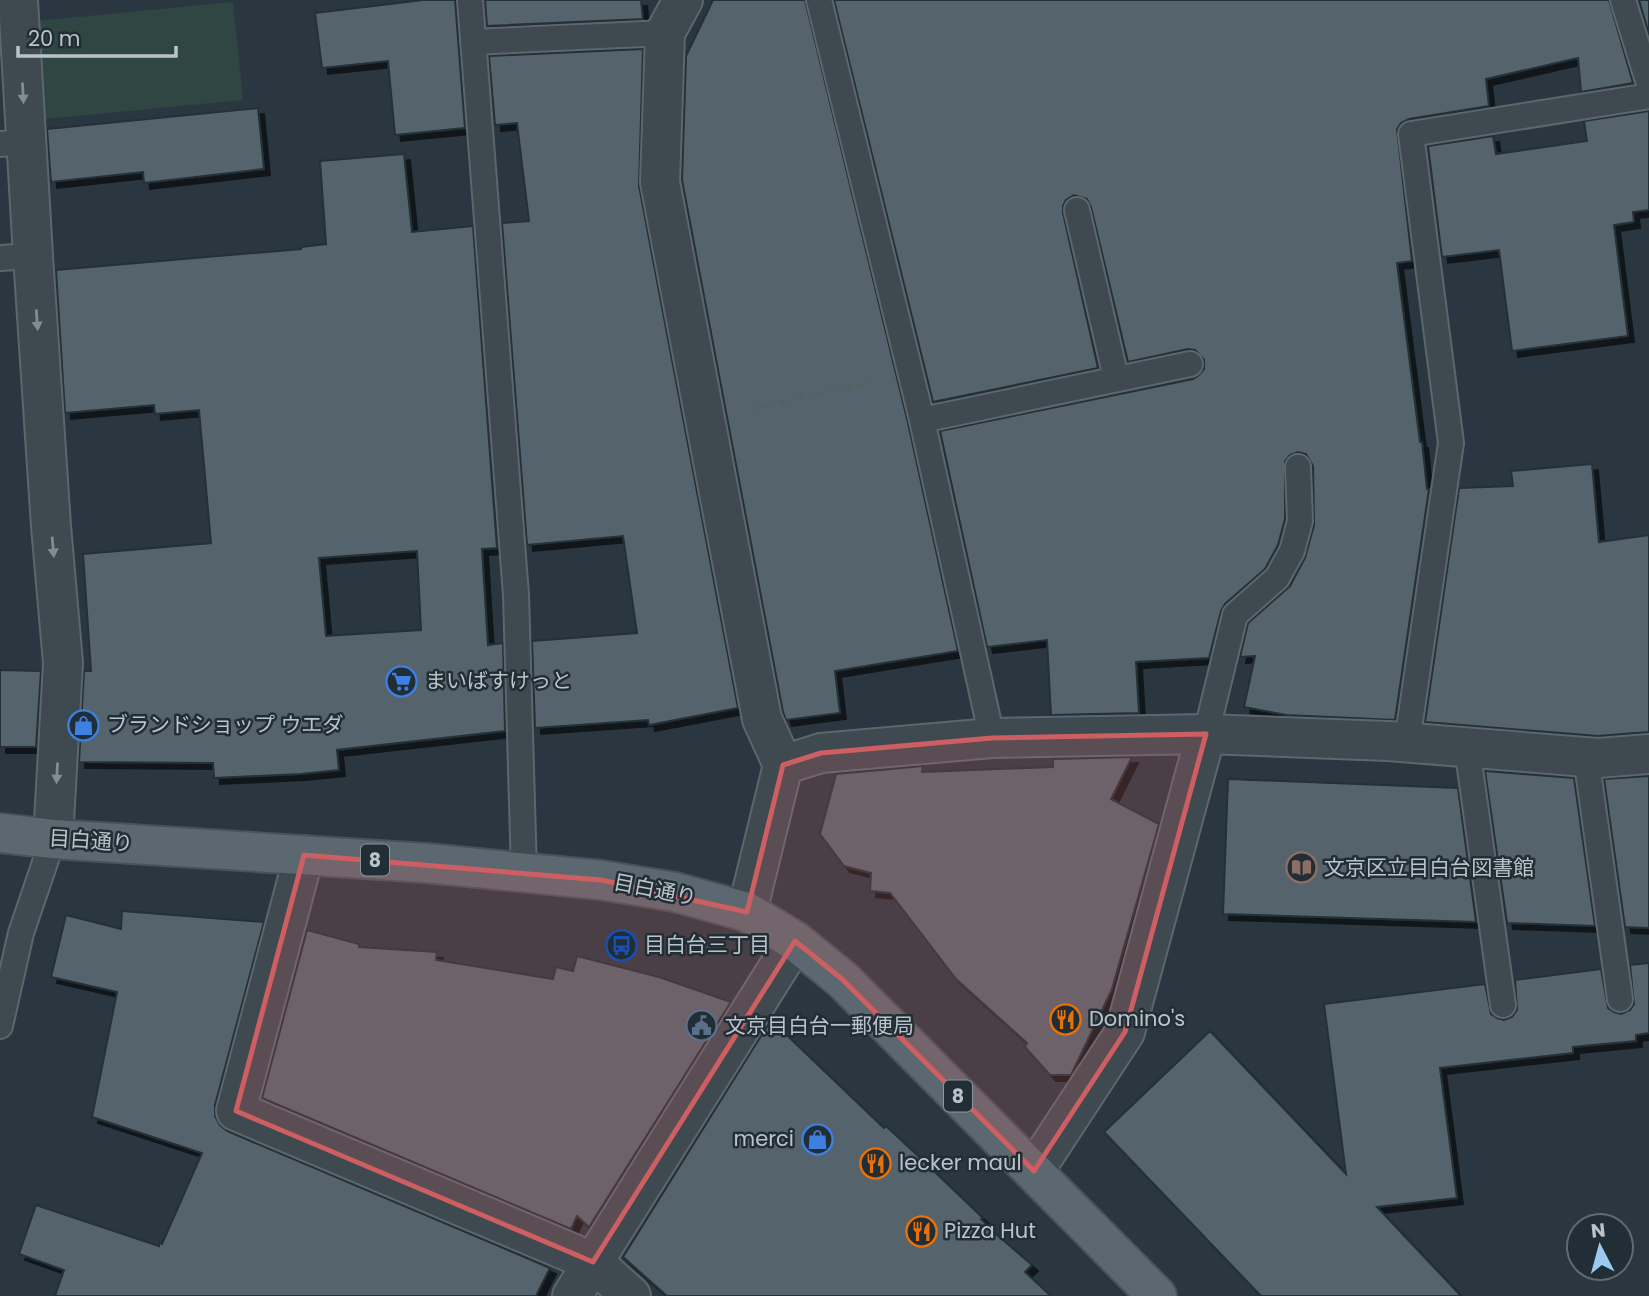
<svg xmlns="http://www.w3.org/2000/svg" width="1649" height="1296" viewBox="0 0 1649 1296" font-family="Poppins,'Noto Sans JP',sans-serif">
<defs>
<filter id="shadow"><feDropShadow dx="6" dy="6" stdDeviation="0" flood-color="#0009"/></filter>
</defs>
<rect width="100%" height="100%" fill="#2a3740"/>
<path fill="#304643" d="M233,2L243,100L36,120L26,22Z"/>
<path fill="#55646c" stroke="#243037" stroke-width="2" fill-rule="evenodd" filter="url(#shadow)" d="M423,0H455L465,128L395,135L388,61L322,68L315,13Z
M485,0H641L643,19L487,26Z
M713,0H805L908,423L958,651L835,671L840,713L786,720L783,712L682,180L686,56Z
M834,0H1609L1633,83L1581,92L1578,58L1486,79L1489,106L1409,119L1401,123L1397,129L1412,261L1397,263L1420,442H1422L1427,489H1429L1395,720L1286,715L1244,707L1255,656L1240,657L1248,623L1290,586L1305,558L1314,525L1313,466L1306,454L1298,452L1290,455L1285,461V519L1278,545L1265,569L1225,604L1221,611L1209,658L1136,662L1139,713L1051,715L1047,640L987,647L940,431L1193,379L1199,375L1204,369V360L1195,350L1188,349L1128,362L1091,207L1087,199L1074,195L1066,200L1063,206V213L1098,368L933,402Z
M1639,0H1649V34Z
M643,49L639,186L738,708L649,725L648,720L535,728L532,641L637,633L623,536L527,545L502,223L529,221L517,123L495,125L489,56Z
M258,108L264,169L144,183L143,172L51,182L47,129Z
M1649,111V210L1633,212L1634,222L1614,225L1628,336L1512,351L1499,250L1442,257L1428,146L1493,136L1496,154L1587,141L1584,121Z
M404,154L412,232L473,226L497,548L482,549L488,645L503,643L505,731L337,750L339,770L301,774L214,778L213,763L79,762L84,671H91L83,554L211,543L199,410L155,414L154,405L65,413L56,270L301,249V247L326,244L320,161ZM417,551L421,630L326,636L319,558Z
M1592,464L1599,542L1649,535V732L1598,736L1425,722L1459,488L1513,486L1511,471Z
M0,670L41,671L36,747H0Z
M1132,757L1111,799L1159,824L1112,989L1071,1075H1050L1025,1047L1027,1043L956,979L890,893L870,891L871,873L844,866L820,834L836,774L923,766L922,772L1053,767V759Z
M1485,771L1574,778L1595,926L1507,923Z
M1649,776V928L1625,927L1604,779Z
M1228,779L1458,788L1476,922L1223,914Z
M122,911L264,922L215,1105V1116L220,1125L227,1131L550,1268L536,1296H55L64,1270L19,1254L36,1205L159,1246V1243L162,1244L202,1153L92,1117L117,992L51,977L66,915L121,929Z
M307,930L359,944V947L437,952L436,960L553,979L556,967L573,971L577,956L659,977L731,1002L589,1227L577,1216L571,1229L262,1098Z
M1649,963V1033L1636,1035V1041L1573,1047V1053L1440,1068L1457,1198L1377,1207L1461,1296H1261L1104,1132L1210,1031L1346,1174L1324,1004L1485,984L1491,1014L1497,1018L1504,1020L1512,1017L1517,1010L1515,980L1601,969L1608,1008L1614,1012L1621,1014L1630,1010L1634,1004L1630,965Z
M771,1020L884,1128L886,1126L915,1153L983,1218L981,1219L996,1234L1032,1265L1025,1272L1051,1296H667L623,1257Z"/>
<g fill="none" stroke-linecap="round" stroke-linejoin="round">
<defs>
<path id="lane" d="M470,0L516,595L524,872
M819,0L922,420L992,738
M1623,0L1649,84
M473,42L665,33
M0,144L26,142
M1077,210L1116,378
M0,258L33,256
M922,420L1190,364
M1206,734L1235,615L1277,578L1292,551L1300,521L1298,467
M1407,742L1451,443L1411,134L1649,96
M1467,747L1503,1005
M1586,757L1620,999
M0,1026L21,933L53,839"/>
<path id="street" d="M18,0L33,256L51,526L63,663L53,839
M683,0L665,33L660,182L762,719L783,765
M304,855L236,1111L593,1262L631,1296
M747,912L783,765L821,753L992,738L1206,734L1388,741L1598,758L1649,754
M1034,1171L1125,1032L1206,734
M572,1296L795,941"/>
<path id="primary" d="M0,833L53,839L426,863L601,880L675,892L747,912L795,941L843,980L1157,1296"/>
</defs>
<use href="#lane" stroke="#5c666d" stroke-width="28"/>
<use href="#street" stroke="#5c666d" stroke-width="42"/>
<use href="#primary" stroke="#475259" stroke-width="42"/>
<path stroke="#516462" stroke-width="4.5" stroke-dasharray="5 5" stroke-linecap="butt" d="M750,409L871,383"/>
<use href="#lane" stroke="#3e4950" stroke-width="24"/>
<use href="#street" stroke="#3e4950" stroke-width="38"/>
<use href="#primary" stroke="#5c6870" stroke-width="38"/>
</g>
<defs><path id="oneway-solid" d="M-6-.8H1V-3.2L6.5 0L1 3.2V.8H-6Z" transform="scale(1.75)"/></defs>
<g fill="#838c93">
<use href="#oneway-solid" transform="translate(23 93) rotate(87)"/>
<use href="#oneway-solid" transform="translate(37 320) rotate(86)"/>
<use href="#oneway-solid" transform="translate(53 547) rotate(85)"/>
<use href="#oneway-solid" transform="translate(57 773) rotate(93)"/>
</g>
<path fill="#cd5e61" fill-opacity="0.2" stroke="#cd5e61" stroke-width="5" stroke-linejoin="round" d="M1206,734L1125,1032L1034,1171L843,980L795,941L593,1262L236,1111L304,855L601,880L747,912L783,765L821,753L992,738Z"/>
<defs>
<symbol id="supermarket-ring" viewBox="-11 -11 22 22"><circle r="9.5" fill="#222e35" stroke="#3f7fe0" stroke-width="1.5"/><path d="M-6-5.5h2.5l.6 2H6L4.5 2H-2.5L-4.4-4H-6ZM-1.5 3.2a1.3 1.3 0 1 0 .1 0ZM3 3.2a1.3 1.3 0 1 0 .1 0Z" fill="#3f7fe0"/></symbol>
<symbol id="shop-ring" viewBox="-11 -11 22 22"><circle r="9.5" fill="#222e35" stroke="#3f7fe0" stroke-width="1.5"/><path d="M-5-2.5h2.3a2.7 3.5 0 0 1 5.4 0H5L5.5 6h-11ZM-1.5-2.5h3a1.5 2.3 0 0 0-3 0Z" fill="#3f7fe0"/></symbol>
<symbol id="library-ring" viewBox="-11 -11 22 22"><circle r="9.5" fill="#222e35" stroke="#8d6e63" stroke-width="1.5"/><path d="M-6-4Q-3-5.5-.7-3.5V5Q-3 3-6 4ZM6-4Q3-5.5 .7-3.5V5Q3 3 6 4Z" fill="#8d6e63"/></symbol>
<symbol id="bus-ring" viewBox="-11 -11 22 22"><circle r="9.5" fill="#222e35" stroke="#1a4fb4" stroke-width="1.5"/><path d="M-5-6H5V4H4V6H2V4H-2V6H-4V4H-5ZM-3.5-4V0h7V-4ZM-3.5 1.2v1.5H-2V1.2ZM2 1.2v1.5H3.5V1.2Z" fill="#1a4fb4"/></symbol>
<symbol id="restaurant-ring" viewBox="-11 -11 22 22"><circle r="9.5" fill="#222e35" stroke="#e8710a" stroke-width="1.5"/><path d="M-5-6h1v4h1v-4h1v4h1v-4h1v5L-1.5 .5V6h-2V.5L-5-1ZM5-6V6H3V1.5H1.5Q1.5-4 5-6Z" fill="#e8710a"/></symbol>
<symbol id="civic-ring" viewBox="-11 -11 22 22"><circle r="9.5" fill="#222e35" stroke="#5c6f8a" stroke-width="1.5"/><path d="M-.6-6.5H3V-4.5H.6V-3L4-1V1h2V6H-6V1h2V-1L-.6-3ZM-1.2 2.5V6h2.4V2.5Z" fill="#5c6f8a"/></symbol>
</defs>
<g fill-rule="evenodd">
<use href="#supermarket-ring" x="384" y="664" width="35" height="35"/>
<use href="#shop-ring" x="66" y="708" width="35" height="35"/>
<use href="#library-ring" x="1284" y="850" width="35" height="35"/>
<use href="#bus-ring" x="604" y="928" width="35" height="35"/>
<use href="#restaurant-ring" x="1048" y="1002" width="35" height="35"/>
<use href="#civic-ring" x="684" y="1008" width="35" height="35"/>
<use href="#shop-ring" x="800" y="1122" width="35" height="35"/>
<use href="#restaurant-ring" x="858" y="1146" width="35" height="35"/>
<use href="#restaurant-ring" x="904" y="1214" width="35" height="35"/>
</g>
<g text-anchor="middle" stroke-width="5" stroke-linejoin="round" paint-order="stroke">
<g fill="#222e35" stroke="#8d969d" stroke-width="2">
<rect x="361" y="844.5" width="28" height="31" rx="5"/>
<rect x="944" y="1080.5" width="28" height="31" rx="5"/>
</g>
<g font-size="19" font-weight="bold" fill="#bbc3ca">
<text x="375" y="867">8</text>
<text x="958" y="1103">8</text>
</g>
<g font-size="21" fill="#bbc3ca" stroke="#222e35" text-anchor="start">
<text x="425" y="688">まいばすけっと</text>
<text x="107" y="732">ブランドショップ ウエダ</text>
<text x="1324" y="875">文京区立目白台図書館</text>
<text x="644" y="952">目白台三丁目</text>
<text x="1089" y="1026">Domino's</text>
<text x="725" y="1033">文京目白台一郵便局</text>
<text x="794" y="1146" text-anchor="end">merci</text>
<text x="899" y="1170">lecker maul</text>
<text x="944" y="1238">Pizza Hut</text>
</g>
<g font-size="21" fill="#bbc3ca" stroke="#222e35">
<text transform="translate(91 841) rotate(4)" y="7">目白通り</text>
<text transform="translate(655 890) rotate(11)" y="7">目白通り</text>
</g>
</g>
<g transform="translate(1600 1247) rotate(354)"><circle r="33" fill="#222e35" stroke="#5f6a71" stroke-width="2"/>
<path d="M0-5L12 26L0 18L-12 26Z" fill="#9ccaee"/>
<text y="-10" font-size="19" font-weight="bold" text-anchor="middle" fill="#bbc3ca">N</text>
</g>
<path d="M18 46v10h158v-10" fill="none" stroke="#bbc3ca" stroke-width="3.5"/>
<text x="28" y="46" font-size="21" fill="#bbc3ca" stroke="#222e35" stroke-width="5" paint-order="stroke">20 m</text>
</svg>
